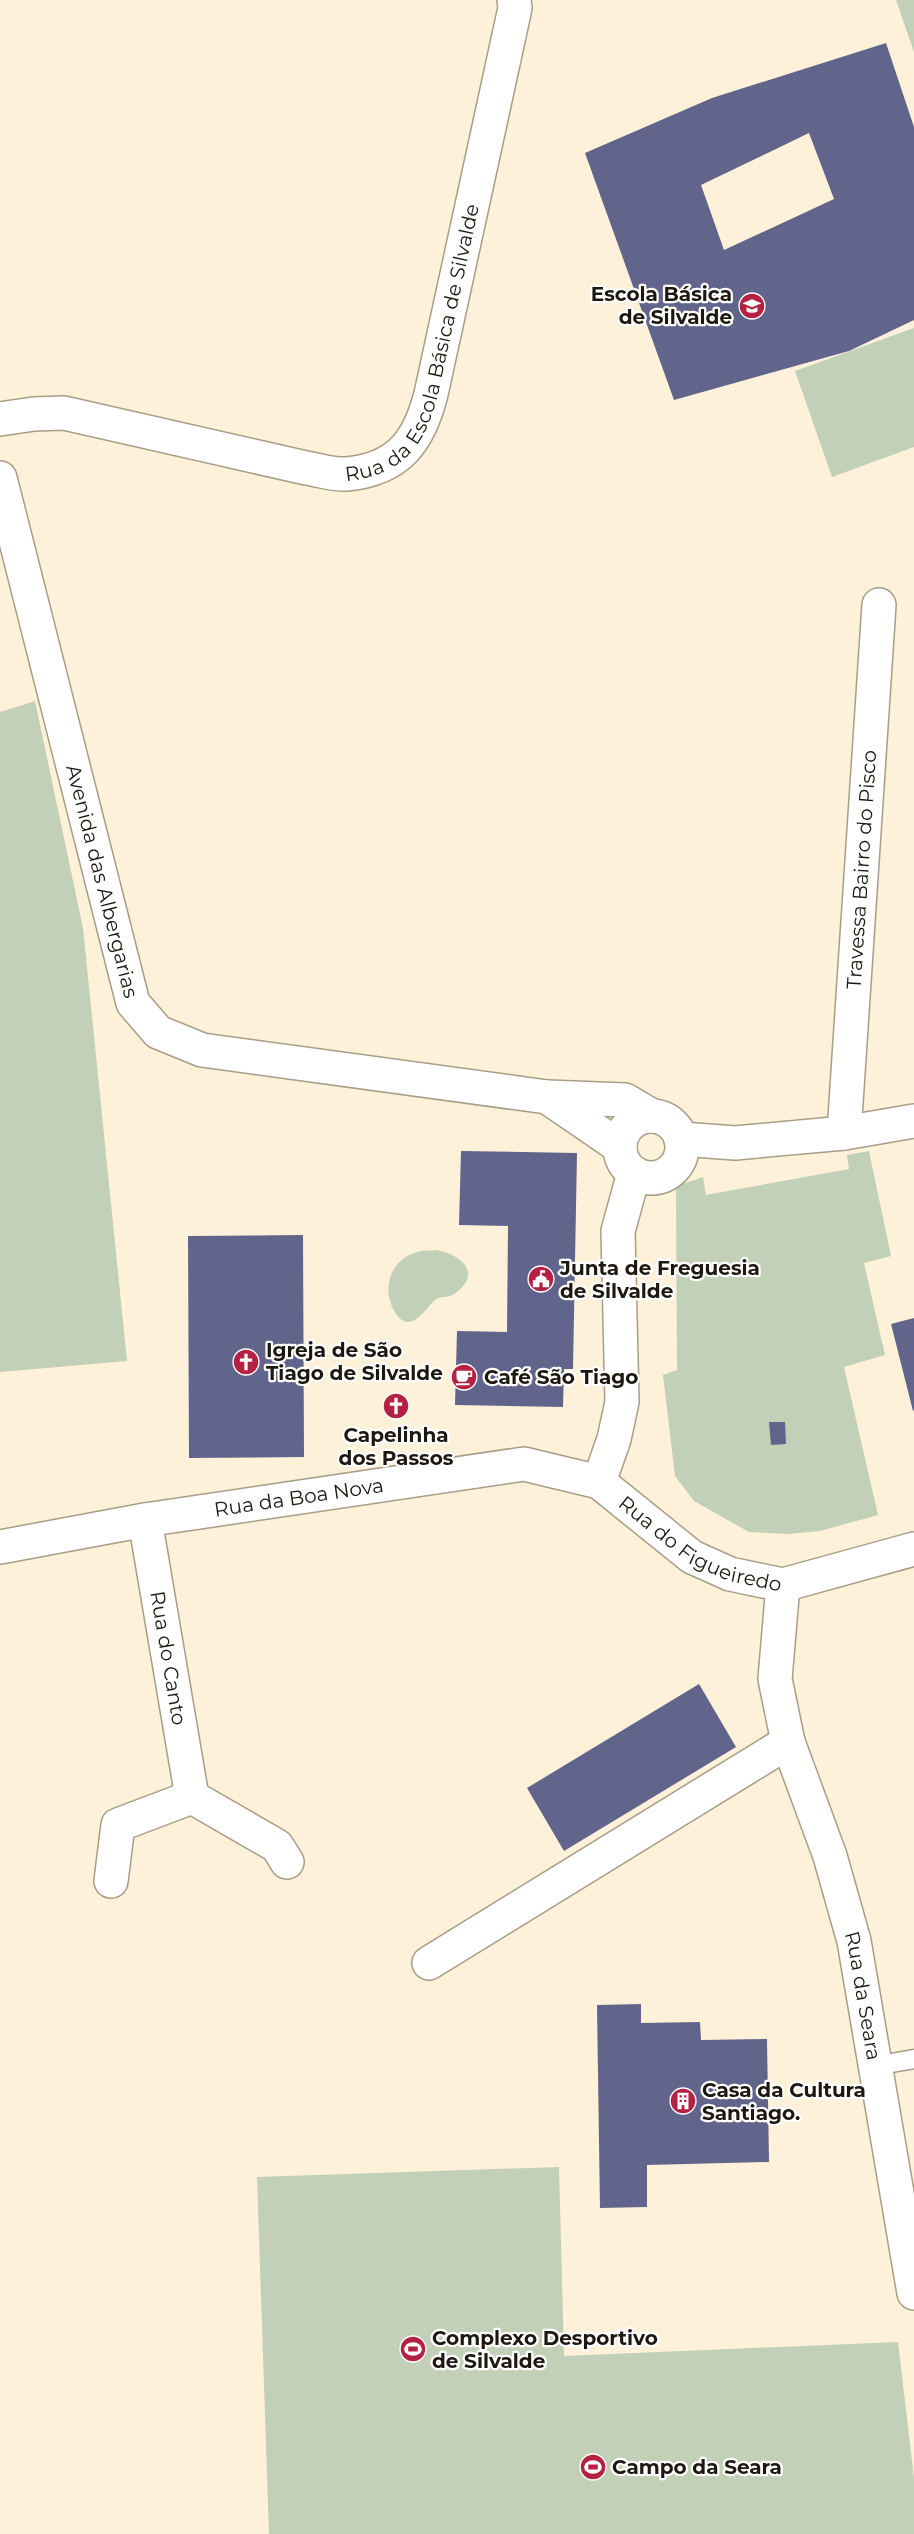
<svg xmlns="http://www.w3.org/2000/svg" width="914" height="2534" viewBox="0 0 914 2534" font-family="Montserrat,sans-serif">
<rect width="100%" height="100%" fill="#fdf1d9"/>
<path fill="#c1d0b6" d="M896,0H914V52Z
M914,328V447L832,477L795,371Z
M35,701L83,928L127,1361L0,1372V712Z
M869,1151L891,1256L864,1263L885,1355L844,1367L878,1515L820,1531L787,1534L749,1532L694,1501L675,1476L663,1375L677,1370L676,1186L703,1177L706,1195L849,1169L847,1155Z
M436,1250C461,1254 484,1274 454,1294C449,1298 441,1296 436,1299C426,1307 412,1335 397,1315C380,1292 389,1260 417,1252C423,1250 430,1251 436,1250Z
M559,2167L564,2356L898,2342L914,2478V2534H269L257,2177Z"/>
<path fill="#61648b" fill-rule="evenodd" d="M886,43L914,127V320L849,351L674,400L585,153L712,98ZM809,133L834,199L724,250L701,185Z
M461,1151L577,1153L573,1369H564L563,1407L455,1405L457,1331L507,1332L508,1226L459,1225Z
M303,1235L304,1457L189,1458L188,1236Z
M914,1318V1410L913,1411L891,1324Z
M389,1399H403L402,1413L389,1412Z
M769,1422H785L786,1444L771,1445Z
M699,1684L736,1747L564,1851L527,1788Z
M641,2004V2023L700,2022L701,2040L767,2039L769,2162L647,2165V2207L600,2208L597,2005Z"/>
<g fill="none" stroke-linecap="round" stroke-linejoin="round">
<defs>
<path id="service" d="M874,2066L914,2059"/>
<g id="minor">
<path id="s1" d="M0,419L34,414L64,413L306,468C319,470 334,475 347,474C399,469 419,441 431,394L515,8L514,0"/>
<path id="s2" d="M0,478L133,1003L158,1032L202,1050L547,1097L625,1100L652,1116"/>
<path d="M547,1097L620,1147"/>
<circle cx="651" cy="1147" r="31"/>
<path id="s3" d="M844,1133L879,605"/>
<path d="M681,1139L735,1143L844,1133L914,1121"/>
<path d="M599,1482L614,1439L622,1402L618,1231L634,1173"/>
<path id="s4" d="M145,1520L192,1797L277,1846L287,1862"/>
<path id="s5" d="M783,1585L775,1679L788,1742L830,1856L854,1941L914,2293"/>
<path d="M111,1881L118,1825L192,1797"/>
<path d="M429,1963L788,1742"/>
</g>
<g id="secondary">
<path id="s6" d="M0,1547L145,1520L524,1464L599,1482L692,1557L730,1574L783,1585L914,1549"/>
</g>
</defs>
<use href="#service" stroke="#a89d87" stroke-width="21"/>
<use href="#minor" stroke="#a89d87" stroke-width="36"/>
<use href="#secondary" stroke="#a89d87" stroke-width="36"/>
<use href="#service" stroke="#fff" stroke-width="18"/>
<use href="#minor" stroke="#fff" stroke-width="33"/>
<use href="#secondary" stroke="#fff" stroke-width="33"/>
</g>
<defs>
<symbol id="school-disc" viewBox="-11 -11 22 22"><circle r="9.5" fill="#b42142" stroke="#fff"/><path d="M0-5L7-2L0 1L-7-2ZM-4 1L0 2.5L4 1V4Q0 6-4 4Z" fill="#fff"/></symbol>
<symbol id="civic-disc" viewBox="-11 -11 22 22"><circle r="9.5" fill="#b42142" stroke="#fff"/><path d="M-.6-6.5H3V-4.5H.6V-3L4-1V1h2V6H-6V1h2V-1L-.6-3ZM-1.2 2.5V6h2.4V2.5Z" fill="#fff"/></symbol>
<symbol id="church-disc" viewBox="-11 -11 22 22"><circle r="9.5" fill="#b42142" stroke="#fff"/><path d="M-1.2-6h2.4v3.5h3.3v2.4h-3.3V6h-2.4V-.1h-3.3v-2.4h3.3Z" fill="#fff"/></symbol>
<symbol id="cafe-disc" viewBox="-11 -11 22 22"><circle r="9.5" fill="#b42142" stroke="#fff"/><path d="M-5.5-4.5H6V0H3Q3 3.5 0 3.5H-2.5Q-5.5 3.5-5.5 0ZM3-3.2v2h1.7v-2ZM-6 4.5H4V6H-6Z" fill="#fff"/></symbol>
<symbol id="building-disc" viewBox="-11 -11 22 22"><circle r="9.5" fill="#b42142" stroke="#fff"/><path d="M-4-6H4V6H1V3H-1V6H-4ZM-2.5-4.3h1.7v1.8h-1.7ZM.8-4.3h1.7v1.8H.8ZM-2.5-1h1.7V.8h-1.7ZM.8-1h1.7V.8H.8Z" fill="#fff"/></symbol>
<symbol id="stadium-disc" viewBox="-11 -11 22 22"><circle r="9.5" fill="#b42142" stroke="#fff"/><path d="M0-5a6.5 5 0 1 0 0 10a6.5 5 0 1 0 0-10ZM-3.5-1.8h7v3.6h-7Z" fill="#fff"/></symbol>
</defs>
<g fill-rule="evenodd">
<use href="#school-disc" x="737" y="291" width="30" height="30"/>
<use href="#civic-disc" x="526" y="1264" width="30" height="30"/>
<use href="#church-disc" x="231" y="1347" width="30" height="30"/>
<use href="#cafe-disc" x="449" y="1362" width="30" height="30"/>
<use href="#church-disc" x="381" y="1391" width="30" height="30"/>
<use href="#building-disc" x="668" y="2086" width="30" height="30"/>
<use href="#stadium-disc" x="398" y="2334" width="30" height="30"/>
<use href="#stadium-disc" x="578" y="2452" width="30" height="30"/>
</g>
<g text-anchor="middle" stroke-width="4.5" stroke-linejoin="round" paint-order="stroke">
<g font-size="20" font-weight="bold" fill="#1c1810" stroke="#fff" text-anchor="start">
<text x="732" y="301" text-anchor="end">Escola Básica<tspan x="732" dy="23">de Silvalde</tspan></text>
<text x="560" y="1275">Junta de Freguesia<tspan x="560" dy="23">de Silvalde</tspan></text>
<text x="266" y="1357">Igreja de São<tspan x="266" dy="23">Tiago de Silvalde</tspan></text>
<text x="484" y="1384">Café São Tiago</text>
<text x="396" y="1442" text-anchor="middle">Capelinha<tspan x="396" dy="23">dos Passos</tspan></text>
<text x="702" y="2097">Casa da Cultura<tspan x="702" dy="23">Santiago.</tspan></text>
<text x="432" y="2345">Complexo Desportivo<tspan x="432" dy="23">de Silvalde</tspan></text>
<text x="612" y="2474">Campo da Seara</text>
</g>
<g font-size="20" fill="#1c1810" stroke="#fff">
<text dy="7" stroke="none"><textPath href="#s1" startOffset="513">Rua da Escola Básica de Silvalde</textPath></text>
<text dy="7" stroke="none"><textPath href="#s3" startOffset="264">Travessa Bairro do Pisco</textPath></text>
<text dy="7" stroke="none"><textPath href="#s2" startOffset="416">Avenida das Albergarias</textPath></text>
<text dy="7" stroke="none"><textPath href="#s6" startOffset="303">Rua da Boa Nova</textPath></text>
<text dy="7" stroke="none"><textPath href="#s6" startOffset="729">Rua do Figueiredo</textPath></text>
<text dy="7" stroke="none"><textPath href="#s4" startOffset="140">Rua do Canto</textPath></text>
<text dy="7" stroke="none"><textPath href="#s5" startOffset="424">Rua da Seara</textPath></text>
</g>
</g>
</svg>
